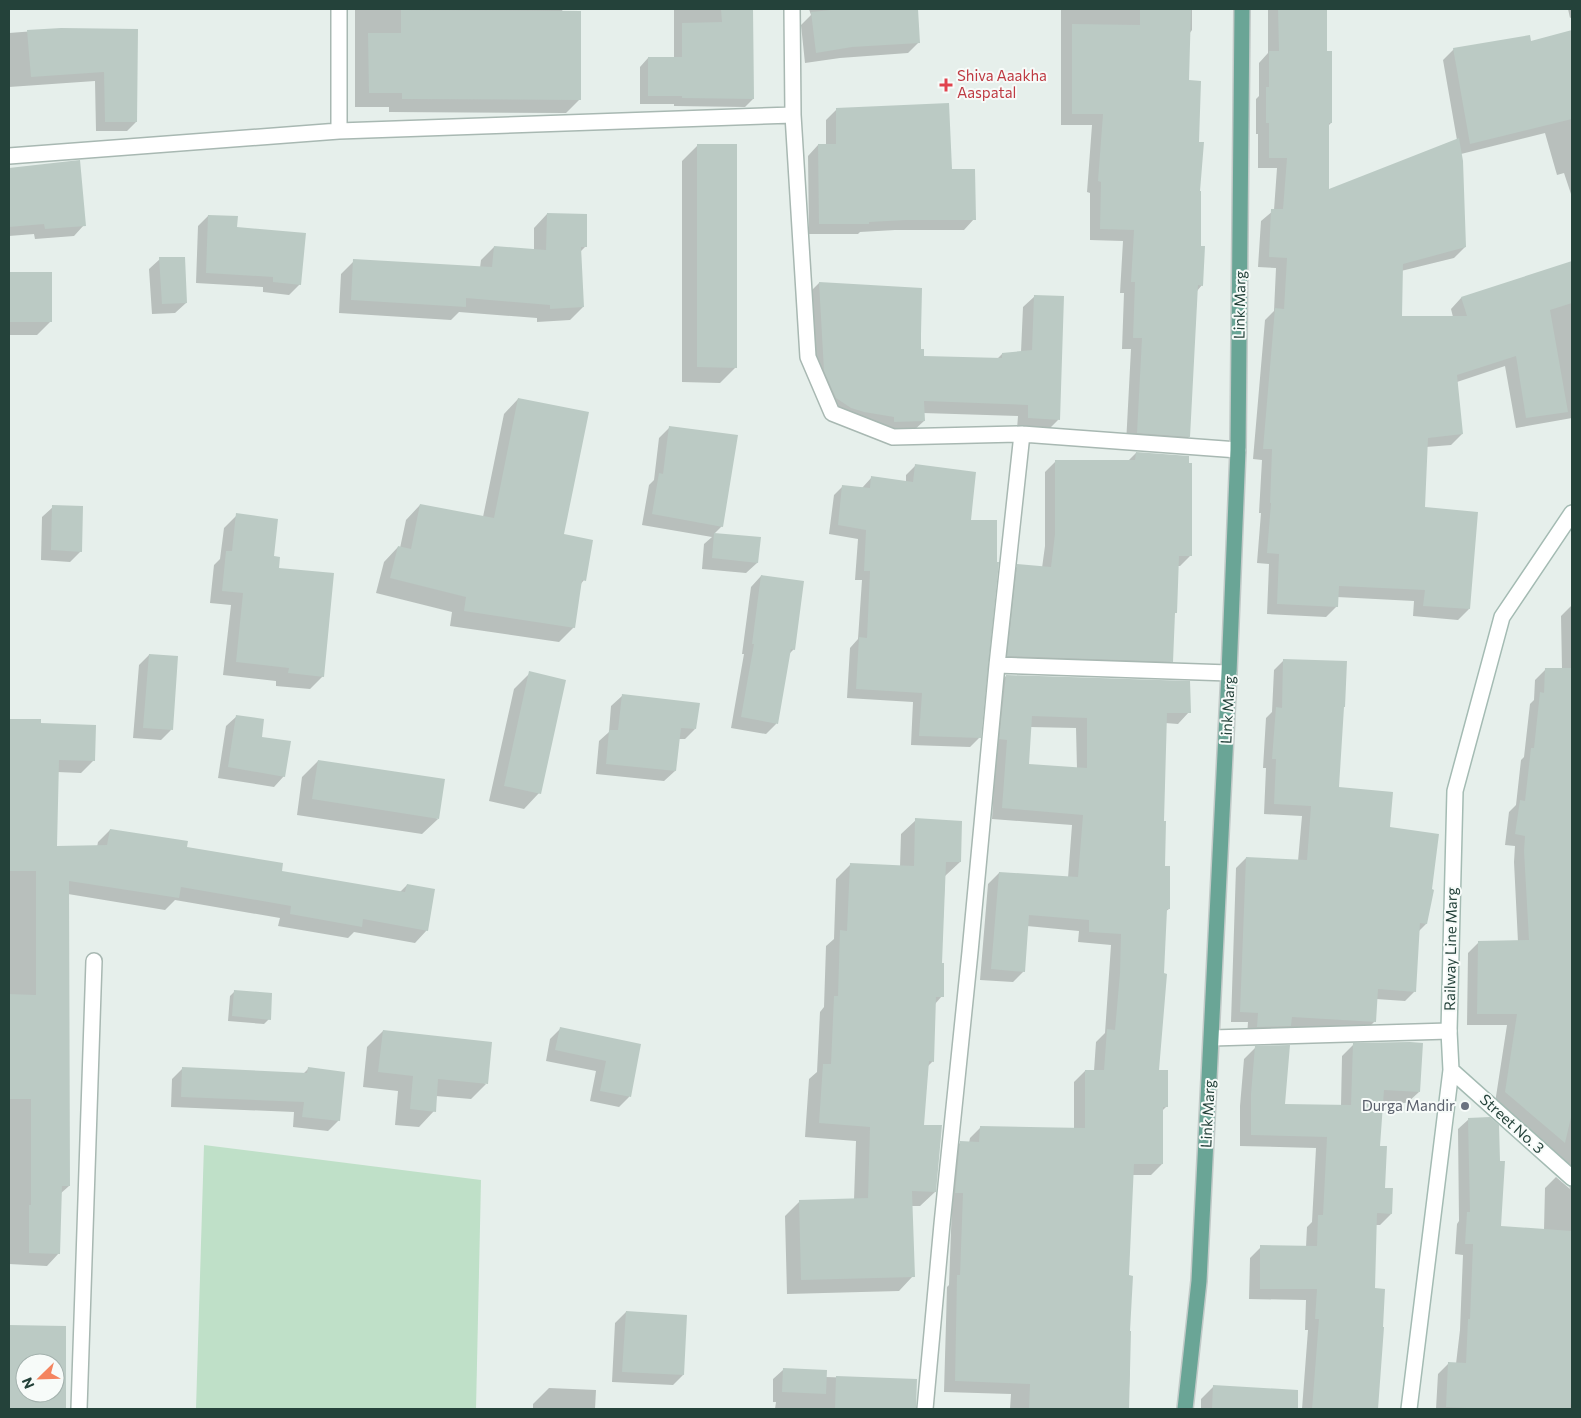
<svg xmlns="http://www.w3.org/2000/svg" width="1581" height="1418" viewBox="0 0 1581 1418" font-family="Commissioner,sans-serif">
<rect width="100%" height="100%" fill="#e6efeb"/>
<path fill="#bfe0c8" d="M204,1145L481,1180L476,1409H196Z"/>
<path fill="#0003" fill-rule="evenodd" d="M303,9H562L580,99L566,113L389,112V107H355V10Z
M674,9H753V99L745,107L674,106V104H640V67L648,58H674Z
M809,9H917L919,42L908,53L840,58L805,63L801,25L811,15Z
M1061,9H1192V30L1189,34L1187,81L1199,192V247L1202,285L1197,291L1189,437L1178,448L1126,444L1131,349H1122L1124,293H1120L1123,241L1090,240V193L1087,192L1092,125H1061Z
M1268,9H1326V52L1331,123L1328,126V191L1457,140L1443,60L1454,49L1530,42L1572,31V197L1564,173L1557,175L1545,133L1461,154L1465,247L1454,258L1401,271V318L1453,317L1451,309L1461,298L1572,262V418L1516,428L1505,366L1457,382L1462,434L1451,445L1426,447L1424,508L1469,609L1458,620L1413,616L1414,601L1337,597V606L1326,617L1267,614L1269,564L1257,563L1261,513H1259L1262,460L1253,459L1265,320L1274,311L1276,268L1258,267L1261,221L1274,210L1277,168H1258V134H1256V99L1259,96V63L1268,53Z
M1568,9H1572V17L1570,18Z
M61,29L137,30L136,122L127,131H96L95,81L9,87V33Z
M837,109L951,170L974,219L964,230H895L860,232L858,234H809L808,156L818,145H826V120Z
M697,146L736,367L720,383L682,382V161Z
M79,161L84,225L74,236L35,239L34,234L9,236V169Z
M547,214L585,247L580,252L583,307L570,320L537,322V318L459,312L451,320L339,313L341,274L354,261L480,268L481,260L494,247L534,251V228Z
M208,216L236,228L300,284L289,295L263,292V287L196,283L198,226Z
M160,259L186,303L175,313L152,314L149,269Z
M50,273L51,321L37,335H9V274Z
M819,283L921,289L920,350L923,357L997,359L1002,354L1021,352L1023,307L1035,296L1058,420L1047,431L1017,429L1018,416L923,413L924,421L912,432L852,423L813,382L808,294Z
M518,399L563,535L584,580L580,585L574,627L559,642L450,626L452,612L376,593L384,562L398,547L400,548L406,520L420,505L483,517L504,414Z
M670,427L722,526L714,534L759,539L757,563L746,573L702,569L704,544L712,537L642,525L649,485L654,480L659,438Z
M1136,453L1190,556L1180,566H1178L1176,612L1173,615L1171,661L1161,672L998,666L1007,576L1018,566L1042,568L1045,546V472L1055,462L1128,461Z
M916,465L970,522L979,738L970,747L911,745L913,702L847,698L850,648L858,639L862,580H855L858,539L829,534L834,495L843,486L862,488L872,477L906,482V475Z
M53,507L81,551L70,562L41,560L42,517Z
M237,515L272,557L323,676L310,689L276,686V681L223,675L231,605L210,603L214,565L220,559L224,528Z
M761,576L794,649L789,654L776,724L766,734L731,728L744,654H742L751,587Z
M1572,581V1409H1436L1438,1374L1448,1364H1456L1460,1330L1463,1255L1455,1254L1457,1224L1459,1221L1458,1129L1469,1119L1500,1227L1544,1230L1545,1188L1556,1177L1570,1189L1568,1182L1495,1103L1507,1025H1467L1468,953L1479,942H1518L1514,862L1515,846L1505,845L1509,812L1516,805L1521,760L1524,757L1530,704L1534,700L1535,680L1546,669H1562L1561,616L1572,605Z
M149,655L171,730L161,740L133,738L139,665Z
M1284,660L1343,708L1337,789L1389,828L1431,890L1426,924L1418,932L1415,991L1405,1001L1376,999L1375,1021L1365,1031L1289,1027L1280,1036L1247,1037L1248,1022H1231L1236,868L1246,858L1298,861L1302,816L1264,814L1266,768H1263L1266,718L1272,712L1274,670Z
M530,673L539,793L524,809L489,801L514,689Z
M1006,676L1189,712L1178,724L1165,723L1163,867L1169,909L1166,911L1158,1072L1166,1107L1162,1111V1164L1151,1175H1132L1128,1277L1130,1369L1128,1409H1010L1011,1394L944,1392L947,1287L949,1285L952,1204H944L949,1154L960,1143H969L970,1138L981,1127L1074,1129V1082L1085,1071H1094L1096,1042L1105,1033L1111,945L1078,942L1079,931L1027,926L1024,971L1013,982L980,980L988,884L999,873L1068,878L1072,825L992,819L996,750L995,687ZM1030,727L1076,728L1077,769L1028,765Z
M622,696L695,729L685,739H678L675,771L664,781L596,774L599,741L609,732L611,706Z
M237,716L260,738L284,776L274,787L218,778L226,726Z
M9,720H40V724L94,760L81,773L57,772L55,847H97L98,842L110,830L280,872L400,892L407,885L427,930L415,943L354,932L348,938L278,926L280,918L175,900L165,910L68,894L69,1186L60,1194L59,1253L47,1266L9,1264Z
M318,761L438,819L422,834L297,815L302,777Z
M916,820L960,862L945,876L941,964L942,996L935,1004L933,1061L928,1066L923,1126L935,1192L920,1206H911L913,1276L899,1291L787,1294L785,1216L800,1201L854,1200L856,1141L805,1137L809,1079L817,1072L820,1012L824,1007L826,946L834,939L836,879L850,865L900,867L901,834Z
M235,991L269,1019L264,1024L228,1021L230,996Z
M561,1028L640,1045L629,1097L619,1107L590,1101L596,1071L546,1061L550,1039Z
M383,1031L486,1084L471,1099L436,1096L434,1111L419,1127L395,1125L398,1091L363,1087L367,1047Z
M1354,1044L1419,1092L1407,1103L1382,1102L1378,1147L1384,1189L1391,1214L1380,1225H1376L1374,1289L1382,1328L1383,1329L1377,1409H1302L1308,1330H1305L1306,1300L1249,1299L1250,1258L1261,1247H1306L1307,1227L1312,1222L1316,1148L1240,1146V1106L1244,1059L1256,1047L1283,1105L1341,1106L1342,1056Z
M182,1069L303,1074L308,1069L339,1120L328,1131L293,1127L294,1112L171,1107L172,1079Z
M626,1312L683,1375L673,1385L612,1382L615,1323Z
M9,1327H65L64,1409H9ZM25,1363H55V1393H25Z
M783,1370L826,1377L916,1380L915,1409H775L776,1402H773V1379Z
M1214,1386L1294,1391L1293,1409H1201V1399Z
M549,1388L596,1390L595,1409H533V1404Z"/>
<path fill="#bbcac4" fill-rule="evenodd" d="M721,9H753L754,99L682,98V96H648V57H682V23L722,22Z
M841,9H918L920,43L852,47L816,53L811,12Z
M1140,9H1191L1189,80L1201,81L1199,142H1204L1200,191H1201V246H1205L1203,286L1198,285L1190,437L1137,433L1142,338H1133L1135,282H1131L1134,230L1100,229L1101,182L1098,181L1103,114H1072V24L1140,25Z
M1278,9H1327V51H1332V123H1329V189L1459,138L1463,161L1466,247L1403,264L1402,316H1467L1461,297L1572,261V303L1550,310L1568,412L1526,418L1516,356L1457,375L1463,434L1428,438L1425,507L1478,512L1470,609L1423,606L1425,590L1339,586L1338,607L1277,604L1279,554L1267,553L1271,503H1270L1272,449H1263L1275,308L1284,309L1287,258L1269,257L1271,209H1283L1287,158H1269V123H1266V87H1269V51H1279Z
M401,10L581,11V100L402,99V93H369L368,33H401Z
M61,28L138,29L137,122H105L104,72L31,77L27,30Z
M1572,30V119L1470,144L1453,48L1530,35L1531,41Z
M949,103L952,169H975L976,220H906L869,222V224H819L818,144H836V108Z
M697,144H737V368L697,367Z
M80,160L86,226L45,229L44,224L9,227V168Z
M547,213L587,214V247H581L584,307L550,309V305L466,298V307L351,300L353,259L492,267L494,246L546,250Z
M208,215L238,216L237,227L306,233L301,285L273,282V277L206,273Z
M159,257H185L187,303L162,304Z
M9,272H52V322H9Z
M819,282L922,288L921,334V349H924V356L1002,358V353L1032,350L1034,295L1064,296L1060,420L1028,418V405L924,401L925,421L894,422V417L864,412L851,408L836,398L824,371Z
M518,398L589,412L564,534L593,540L586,581L582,580L575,628L464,611L466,597L390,578L398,546L411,549L420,504L494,518Z
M669,426L738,435L723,527L652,514L659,473L663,474Z
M1136,452L1189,456V463H1192V556H1179L1177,613H1175L1173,662L1007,656L1017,564L1051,567L1055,534V460H1135Z
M915,464L976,472L971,520H997V562H999L981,738L919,736L922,693L856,689L859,637L867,638L870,571H864L866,530L838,525L842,485L870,488L871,476L913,482Z
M52,505L83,506L82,552L51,550Z
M236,513L278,519L274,556L280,557L279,568L334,573L324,677L288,673L289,668L236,662L243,593L222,591L226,551H232Z
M714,533L761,537L758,563L712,558Z
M761,575L804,581L795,650L791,649L778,724L741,717L754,644H752Z
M149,654L178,656L173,730L143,728Z
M1283,659L1347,661L1345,707H1344L1339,787L1393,792L1390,827L1439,834L1432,889L1434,890L1427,924L1420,923L1416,992L1378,989L1376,1022L1292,1017L1291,1026L1257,1027L1258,1013L1240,1012L1246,857L1307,860L1311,806L1274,804L1276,759H1272L1276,707L1282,708Z
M1545,668H1572V1113L1565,1143L1505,1092L1517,1014H1477L1478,941L1529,940L1524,851L1525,836L1515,834L1520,800L1525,801L1531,748H1534L1540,692L1544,693Z
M529,671L566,680L541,794L504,786Z
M1006,675L1190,681L1191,713H1167L1164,821H1166L1165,866H1170V909H1167L1164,973L1167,974L1159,1070H1168V1107H1163V1164H1134L1129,1275L1133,1276L1130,1331H1131L1129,1409H1029L1030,1384L955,1381L957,1275H960L963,1193H955L960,1141L979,1142L980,1126L1085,1128V1070H1104L1107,1029L1115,1030L1120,973L1121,934L1089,932V920L1029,915L1025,972L991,969L999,872L1078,877L1083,815L1002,808L1007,740L999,739ZM1032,716L1087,718V768L1029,764Z
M622,694L700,703L696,729L681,728L676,771L606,764L609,730H618Z
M236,715L264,719L262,737L291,741L285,777L228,767Z
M9,719H41V723L96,725L95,761L59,760L57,846L107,845L110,829L188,841L187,847L283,863L282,871L405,892L407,884L435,889L428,931L363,919L362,927L290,914L291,906L181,887L179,898L69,881L70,1186H62L60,1254L29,1253V1205H31V1099H9V994L36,995V871H9Z
M318,760L445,779L439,819L312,799Z
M915,818L962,821L961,862H946L942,963H944V997H936L934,1062L929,1061L924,1125H942L936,1192L912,1191L915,1277L801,1280L799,1200L868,1198L870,1127L819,1123L823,1064H831L834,996H838L840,930L847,931L850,863L914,866Z
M234,990L272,993L271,1020L232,1016Z
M560,1027L641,1044L631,1097L600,1091L606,1061L555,1050Z
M383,1030L492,1042L488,1084L438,1079L436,1112L410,1109L413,1076L378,1072Z
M1410,1042L1423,1043L1420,1092L1384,1090L1380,1146H1387L1385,1188H1393L1392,1214L1377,1213L1375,1288L1385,1289L1383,1327H1384L1378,1409H1312L1319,1319H1315L1317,1289H1260V1245L1317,1246L1318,1215H1323L1327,1137L1251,1135V1094L1255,1046L1290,1045L1285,1104L1351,1105L1353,1043Z
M182,1067L307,1073L308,1067L345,1072L340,1121L302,1117L304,1102L181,1097Z
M1490,1117L1499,1125L1500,1161H1505L1501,1226L1572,1231V1386L1570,1409H1488L1446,1407L1448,1362L1466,1363L1468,1319H1470L1473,1244H1465L1467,1212H1470L1468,1118Z
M626,1311L687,1315L684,1375L622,1372Z
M9,1325L66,1326V1409H9ZM25,1363H55V1393H25Z
M783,1368L827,1370L826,1394L782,1392Z
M836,1376L917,1379L916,1409H835Z
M1213,1385L1298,1390V1409H1212Z"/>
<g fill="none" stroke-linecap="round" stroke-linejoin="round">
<defs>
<path id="lane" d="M79,1409L94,961"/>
<path id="street" d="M792,9L793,115L808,357L832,413L893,437L1022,434L1238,450
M339,131V9
M9,156L339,131L793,115
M997,665L1229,673
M1212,1038L1449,1031
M925,1409L942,1224L970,952L997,665L1022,434"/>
<path id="secondary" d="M1451,1070L1572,1178
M1409,1409L1451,1070L1449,1031L1455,791L1502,617L1572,513"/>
<path id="primary" d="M1185,1409L1199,1281L1229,673L1238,450L1242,9"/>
</defs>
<use href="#lane" stroke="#a8b8b2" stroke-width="18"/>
<use href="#street" stroke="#a8b8b2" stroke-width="18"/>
<use href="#secondary" stroke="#a4bbb3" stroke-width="18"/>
<use href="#primary" stroke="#c2cac8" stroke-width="18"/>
<use href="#lane" stroke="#fff" stroke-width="15"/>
<use href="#street" stroke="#fff" stroke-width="15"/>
<use href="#secondary" stroke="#fff" stroke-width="15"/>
<use href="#primary" stroke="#6aa596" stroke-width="15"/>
</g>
<path fill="#e0444e" stroke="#f7fbf9" stroke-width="2" d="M943.5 77.5h5v5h5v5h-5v5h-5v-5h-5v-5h5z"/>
<circle fill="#6b7280" stroke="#f7fbf9" stroke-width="2" cx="1465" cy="1106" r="5"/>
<g text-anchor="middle" stroke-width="4" stroke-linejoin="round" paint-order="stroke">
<g font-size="15" fill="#be3a42" stroke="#f7fbf9" text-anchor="start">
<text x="957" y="81">Shiva Aaakha<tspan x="957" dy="17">Aaspatal</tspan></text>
</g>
<g font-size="15" fill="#24423a" stroke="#f7fbf9">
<text transform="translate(1240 305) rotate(-89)" y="5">Link Marg</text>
<text transform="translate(1228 710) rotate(-87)" y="5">Link Marg</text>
<text transform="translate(1451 949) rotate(-89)" y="5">Railway Line Marg</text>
<text transform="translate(1208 1114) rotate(-87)" y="5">Link Marg</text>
<text transform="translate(1512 1124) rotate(42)" y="5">Street No. 3</text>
</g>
<g font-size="15" fill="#5b616d" stroke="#f7fbf9" text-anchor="end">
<text x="1455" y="1111">Durga Mandir</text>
</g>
</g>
<rect width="1581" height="1418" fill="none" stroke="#24423a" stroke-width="20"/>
<g transform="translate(40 1378) rotate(247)"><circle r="24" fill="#f7fbf9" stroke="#a3b1ad"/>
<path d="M0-4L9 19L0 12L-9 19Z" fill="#f4845f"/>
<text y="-8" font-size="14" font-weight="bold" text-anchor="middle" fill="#24423a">N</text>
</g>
</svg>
